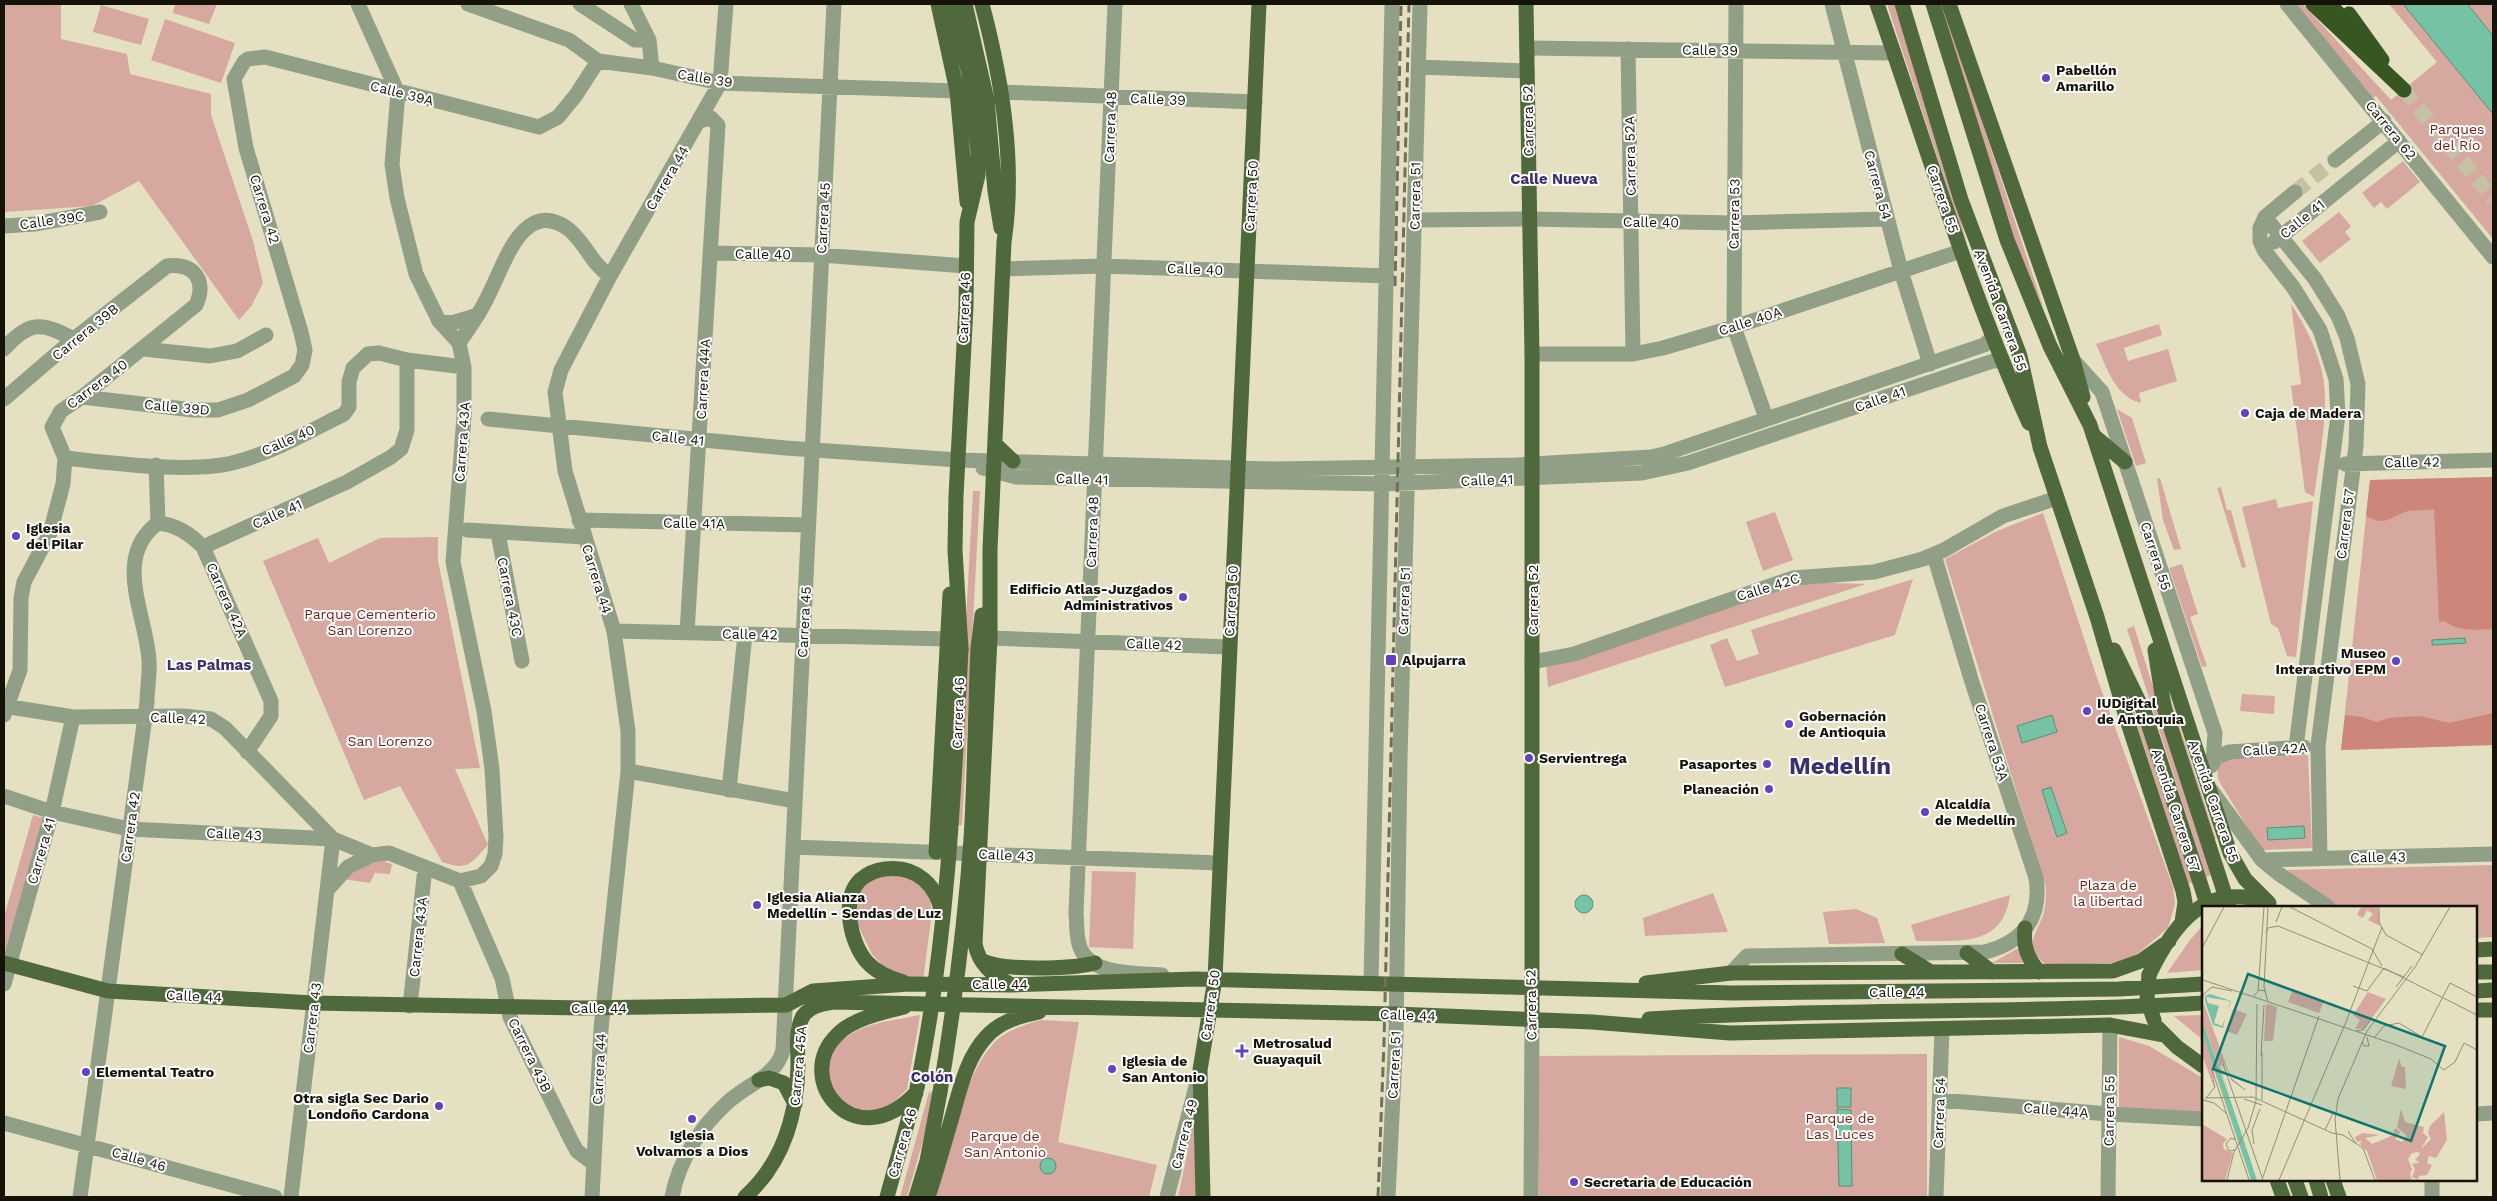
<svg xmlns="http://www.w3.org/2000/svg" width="2497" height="1201" viewBox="0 0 2497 1201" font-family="'Work Sans',sans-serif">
<rect width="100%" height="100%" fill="#e5e0c1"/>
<path fill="#d6a89f" d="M4,4H61V39L127,54L130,74L211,94V115L253,241L263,283L252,305L239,320L139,181L92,206L4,212Z
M175,4H217L209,24L173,13Z
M1887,4H1894L1957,205L1971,260Z
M1940,4H1943L2044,309L2014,243Z
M2294,4H2303L2391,100L2437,62L2389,4H2403L2493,114V239L2376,96L2372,98Z
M2467,4H2493V36L2470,7Z
M101,5L149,19L141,45L93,32Z
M165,19L235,43L221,83L151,60Z
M2403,161L2420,182L2387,209L2381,202L2374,208L2362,193Z
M2339,212L2351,226L2345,232L2351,239L2320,263L2302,241Z
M2291,304C2310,333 2326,366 2325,401C2325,433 2318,466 2314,497L2305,492L2291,386L2301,384Z
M2159,324L2162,335L2124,348L2128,361L2168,349L2177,381L2139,393L2141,403C2115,397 2106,366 2096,344Z
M2117,409L2132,418L2146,463L2136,466Z
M2493,477V745L2341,750L2370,480Z
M2160,478L2181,549L2174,550L2163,520L2157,479Z
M2221,487L2227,510H2231L2246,567L2242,568L2217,488Z
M973,491H980L962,825H955Z
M2276,499L2278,508L2313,501L2296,657L2287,656L2278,628L2271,624L2242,507Z
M1775,512L1793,560L1763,571L1746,522Z
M2043,513L2095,672L2173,887L2175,904L2168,928L2134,957L2118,963L2046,965C2022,945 2037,935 2044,912C2046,904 2046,896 2046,888L1945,559L1997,531Z
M438,537V561L480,768L455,769L488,845C470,864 469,871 442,862L400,786L364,800L263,561L318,538L329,563L380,538Z
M2182,564L2198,614L2190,617L2207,666L2202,667L2169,568Z
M1913,579L1895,635L1725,687L1710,645L1727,638L1737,661L1759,654L1751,630Z
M1798,582L1866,584L1548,687L1546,664Z
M2134,626L2212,875L2206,877L2127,629Z
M2242,694L2275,696L2274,714L2240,711Z
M2170,697L2216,839L2212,840L2170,709Z
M2131,706L2140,721L2194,882L2188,884Z
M2308,755L2312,848L2261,850L2219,781C2216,770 2217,765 2227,759Z
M33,815L43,818L8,952L4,951V917Z
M383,861L392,864L390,874L375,873L370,883L343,879L370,863Z
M2493,865V937L2476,938V907H2337L2307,887L2287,870Z
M1092,871L1136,872L1133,949L1089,947Z
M901,873L928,890L932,912L923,981L899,977L884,967L872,954L855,919L861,882L870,876Z
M1713,893L1728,932L1645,936L1643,918Z
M2010,895C2003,949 1957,940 1916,941L1911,925Z
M1856,909L1877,918L1885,943L1829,944L1823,912Z
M2203,925V970L2167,973L2190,940Z
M2020,947L2027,963H1992Z
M920,1015L907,1089L891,1105L871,1114L849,1109L832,1090L826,1054C859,1022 876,1024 920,1015Z
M2203,1015V1040L2174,1016Z
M1041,1020L1079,1022L1058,1142L1157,1165L1149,1197H935C948,1153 962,1077 994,1043C1006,1030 1024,1025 1041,1020Z
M2119,1037L2149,1046L2203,1078V1113L2119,1108Z
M1927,1054V1197H1539L1537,1056Z
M929,1092L936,1094L907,1197H900Z
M1194,1121L1196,1197H1178Z"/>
<path fill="#cc877a" d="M2493,477V629C2478,630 2457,632 2445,621L2439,622L2434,509C2425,511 2413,509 2405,512C2388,519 2385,526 2366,516L2370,480Z
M2493,713V745L2341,750L2345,715L2362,717L2377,722L2389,718L2420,716L2449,723Z"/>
<path fill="#76c2a5" stroke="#598e76" d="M2403,4H2467L2470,7L2493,36V114Z
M2465,638L2466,643L2432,645V640Z
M2052,715L2057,732L2022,743L2017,726Z
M2051,787L2067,833L2057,837L2042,790Z
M2304,826L2305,838L2268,840L2267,828Z
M1575 904a9 9 0 1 1 18 0a9 9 0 1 1-18 0Z
M1837,1088H1851V1107H1837Z
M1837,1109L1851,1110L1852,1186H1839Z
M1040 1166a8 8 0 1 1 16 0a8 8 0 1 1-16 0Z"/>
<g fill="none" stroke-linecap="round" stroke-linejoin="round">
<path stroke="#c6c1a5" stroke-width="15" stroke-dasharray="15 8" stroke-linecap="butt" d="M2295,192L2335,160"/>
<path stroke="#c6c1a5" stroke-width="15" stroke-dasharray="15 8" stroke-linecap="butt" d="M2404,90L2493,199"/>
<path stroke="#909f86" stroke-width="15" d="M468,4L569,40L598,61L652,68L720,83L957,91
M580,4L635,40H649
M631,4L649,40L652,68
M1115,4L1076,913C1077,922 1076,934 1079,944C1087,976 1136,973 1162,975
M1736,4L1734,327L1766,418
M1832,4L1901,271L1930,364
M2287,4L2493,257
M1527,48L1894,53
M1628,49L1633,354
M1419,67L1527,71
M1001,92L1255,102
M2335,160L2384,121
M2295,192L2265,217L2260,228V241L2264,250L2293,287L2320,330L2336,379L2338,415L2296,747
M2265,217L2315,279L2338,316L2347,338L2358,384L2356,446L2318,746L2320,858
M1415,220L1529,219L1734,223L1887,219
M4,226L35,224L100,212
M2274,242L2399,141
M710,253L821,255L966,266
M1003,269L1104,266L1387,276
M439,321L452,323L478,315
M459,343C470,327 481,312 489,294C504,266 522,198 567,228C585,241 591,264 610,276
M4,349C31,319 42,323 74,339
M143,349L210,356L237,351L266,335
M1532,354H1633L1663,348L1734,327L1961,251
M2073,360L2102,392L2215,733L2213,762
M82,397L193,410H218L248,400L294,376L302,365L305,350L301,332L246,148L234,79L244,62L248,59L265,57L539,127L558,117L576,95L598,61
M4,399L74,339L167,266C194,263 207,280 196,305L82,397L61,411L52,427L65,458L63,484L50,533L24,582L21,598L20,670L4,715
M488,419L786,448L958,460L1276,469L1517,465L1651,457L1664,454L1984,345L1993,338
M65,458C111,463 194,474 236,462C274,452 310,431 344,414L349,407V382L353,368L368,354L379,353L407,360L464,367
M2345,464L2493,460
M156,465L158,523
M983,468L1016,477L1383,484L1642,473L1688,463L1993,361H2001
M579,520L808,525
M158,523C177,525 190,534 203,547L271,701V716L247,752
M467,530L584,537
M498,533L522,661
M203,547L347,482L391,457L401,449L407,430V360
M614,631L947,639
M687,633L718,125L711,118L699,121
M990,638L1229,647
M1532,662L1574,654L1793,578L1874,572L1923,559L1944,550L2003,516L2057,498
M4,706L73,717L184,716L211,719L225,728L333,839
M2211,766L2217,757L2229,752L2304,747
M628,771L795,801
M729,790L745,634
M2211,790L2262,860L2279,874L2328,907
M4,796L52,812L129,829L333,839L372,855L389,853L460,881L481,876L491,866L495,854L496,837L492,769L484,711L453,562L464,416V367L459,343L439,321L416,274L397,198L392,164L398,93L358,4
M793,847L1219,863
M2262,860L2493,854
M460,881L502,978L510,1017L571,1140L577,1151L594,1164
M329,888L348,867L372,855
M1731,973L1747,956L1985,952C2024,942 2042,917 2036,878L1971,679L1934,555
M1371,983L1392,4
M4,984L52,812L73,717
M410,1006L425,868
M1940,1100L2109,1114L2203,1119
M2476,1114L2493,1113
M4,1123L275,1197
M2432,1180V1197
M80,1197L147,702C147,689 150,674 149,660C146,614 112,557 158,523
M291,1197L333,839
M592,1197L601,1029L628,771V731L614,631L565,471L555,392L561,370L610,276L720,83L726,4
M672,1197C679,1160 700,1127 728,1102C746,1085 777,1076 783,1050L834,4
M1167,1197L1198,1079
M1388,1197L1396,1035L1400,759L1420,4
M1531,1197L1532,1021
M1936,1197L1942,1029
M2108,1197L2110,1025"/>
<path stroke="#4f693d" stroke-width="15" d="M938,4L957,91L967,202
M952,4L969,74L978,152V175L967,222L966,307L956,496L955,550L961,649
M965,4L987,100L995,191L1001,228
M982,4C1002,80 1016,163 1004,242L990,549V638L975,944C979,964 992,975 1010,984
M1526,4L1532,354V1021
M1877,4C1926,144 1968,287 2029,423
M1902,4L1961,200L2020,356L2040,447L2097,617L2126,717L2183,891L2185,902L2182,922
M1933,4L2007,240L2050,346L2090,425L2230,853L2245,879L2269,903
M1949,4L2073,360L2083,397
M2093,435L2125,462
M995,444L1013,461
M978,649L982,615
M2114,650L2145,714
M2155,650L2164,707
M936,852L950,594
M2025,928C2023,947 2027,957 2039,972
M2476,950L2493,949
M1967,953L1992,972
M1902,954L1931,972
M983,961C1005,971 1071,969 1095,963
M4,963L108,991L313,1003L582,1008L786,1005L813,991L909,984L1011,985L1195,979L1733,993L2119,989L2203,984
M2476,972H2493
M2149,975C2173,925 2205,881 2266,902
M903,982C889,978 877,973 867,962C850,943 841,899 860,880C867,874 876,870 885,869C916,865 938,885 942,916
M1646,983L1731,973L2113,971L2141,961L2169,941
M2476,991L2493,990
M904,1007C883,1012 852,1019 837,1035C792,1079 855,1158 916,1093
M2476,1010H2493
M1649,1019C1833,1008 2018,1014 2203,1003
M2158,1028L2177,1047L2203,1066
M759,1080L769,1078L784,1083L795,1104
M2277,1180L2283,1197
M2295,1180L2301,1197
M2316,1180L2321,1197
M2333,1180L2339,1197
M745,1197C783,1163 797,1115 798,1065C798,1050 795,1030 803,1016C810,1006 822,1004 833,1002L1396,1014L1592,1022L1730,1033L2110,1025L2163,1035
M887,1197L915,1095
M916,1197L927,1161L940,1092
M928,1197C936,1173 943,1148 950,1124C959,1094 965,1059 987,1036C1001,1021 1020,1016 1039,1012
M1203,1197L1200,1070L1215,979L1259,4"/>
<path stroke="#385621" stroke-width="15" d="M2313,4L2404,90
M2330,4L2350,27
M2349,14L2382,60"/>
<path stroke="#716e5a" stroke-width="3" stroke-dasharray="10 5" stroke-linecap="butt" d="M1395,286L1401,4
M1378,1197L1384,1042L1409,4"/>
<path stroke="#4f693d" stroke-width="15" d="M2164,707L2229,907
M2145,714L2208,907
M2149,975L2147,999L2154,1020
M917,1088C947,944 954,796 961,649
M940,1092C954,1008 965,924 971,839C975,776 975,712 978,649"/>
</g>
<g fill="#6143bc" stroke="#fff" stroke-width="2">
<circle cx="2046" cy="78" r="5"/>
<circle cx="2245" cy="413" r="5"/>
<circle cx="16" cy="536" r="5"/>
<circle cx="1183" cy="597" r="5"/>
<rect x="1385" y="654" width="12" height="12" rx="2.5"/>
<circle cx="2396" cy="661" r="5"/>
<circle cx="2087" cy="711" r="5"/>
<circle cx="1789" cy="724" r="5"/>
<circle cx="1529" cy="758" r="5"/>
<circle cx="1767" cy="764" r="5"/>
<circle cx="1769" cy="789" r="5"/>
<circle cx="1925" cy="812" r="5"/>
<circle cx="757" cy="905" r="5"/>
<path d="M1239.5 1043.5h5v5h5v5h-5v5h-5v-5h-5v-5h5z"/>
<circle cx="1112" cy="1069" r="5"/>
<circle cx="86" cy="1072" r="5"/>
<circle cx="439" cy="1106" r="5"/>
<circle cx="692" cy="1119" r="5"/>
<circle cx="1574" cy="1182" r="5"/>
</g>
<g text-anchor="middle" stroke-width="4" stroke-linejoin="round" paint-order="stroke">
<g font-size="14" fill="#151308" stroke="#fff">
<text transform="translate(1710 50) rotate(1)" y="5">Calle 39</text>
<text transform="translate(705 78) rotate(9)" y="5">Calle 39</text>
<text transform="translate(402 93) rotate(14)" y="5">Calle 39A</text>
<text transform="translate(1158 99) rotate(2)" y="5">Calle 39</text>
<text transform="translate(1528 121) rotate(-91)" y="5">Carrera 52</text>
<text transform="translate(1110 127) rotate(-88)" y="5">Carrera 48</text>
<text transform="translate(2391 130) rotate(51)" y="5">Carrera 62</text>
<text transform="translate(1630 156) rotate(-91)" y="5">Carrera 52A</text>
<text transform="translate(667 178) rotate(-60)" y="5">Carrera 44</text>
<text transform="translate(1878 185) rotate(75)" y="5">Carrera 54</text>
<text transform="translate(1251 196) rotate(-87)" y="5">Carrera 50</text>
<text transform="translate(1415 196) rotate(-89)" y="5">Carrera 51</text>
<text transform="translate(1943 199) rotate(71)" y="5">Carrera 55</text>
<text transform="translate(265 209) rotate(73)" y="5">Carrera 42</text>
<text transform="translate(1734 214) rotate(-89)" y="5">Carrera 53</text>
<text transform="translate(823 218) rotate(-87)" y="5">Carrera 45</text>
<text transform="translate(2302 219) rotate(-39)" y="5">Calle 41</text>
<text transform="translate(52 220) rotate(-8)" y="5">Calle 39C</text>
<text transform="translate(1651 222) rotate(1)" y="5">Calle 40</text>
<text transform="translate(763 254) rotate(1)" y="5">Calle 40</text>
<text transform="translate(1195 269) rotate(2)" y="5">Calle 40</text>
<text transform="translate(964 308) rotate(-88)" y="5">Carrera 46</text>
<text transform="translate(2001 310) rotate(70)" y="5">Avenida Carrera 55</text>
<text transform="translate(1750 321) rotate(-18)" y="5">Calle 40A</text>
<text transform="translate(85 332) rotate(-39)" y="5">Carrera 39B</text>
<text transform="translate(703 379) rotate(-87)" y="5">Carrera 44A</text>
<text transform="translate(97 384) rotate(-37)" y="5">Carrera 40</text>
<text transform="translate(1880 399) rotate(-19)" y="5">Calle 41</text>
<text transform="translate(177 407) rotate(5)" y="5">Calle 39D</text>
<text transform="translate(678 438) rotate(6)" y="5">Calle 41</text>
<text transform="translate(288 440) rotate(-24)" y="5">Calle 40</text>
<text transform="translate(462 442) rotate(-86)" y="5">Carrera 43A</text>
<text transform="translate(2412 462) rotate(-1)" y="5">Calle 42</text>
<text transform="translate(1082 479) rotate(2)" y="5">Calle 41</text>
<text transform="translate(1487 480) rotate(-2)" y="5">Calle 41</text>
<text transform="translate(277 514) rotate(-24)" y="5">Calle 41</text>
<text transform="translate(694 523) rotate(1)" y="5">Calle 41A</text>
<text transform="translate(2345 524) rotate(-83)" y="5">Carrera 57</text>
<text transform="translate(1092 532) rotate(-88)" y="5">Carrera 48</text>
<text transform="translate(2156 556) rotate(72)" y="5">Carrera 55</text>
<text transform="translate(597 579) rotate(73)" y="5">Carrera 44</text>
<text transform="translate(1768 587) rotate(-17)" y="5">Calle 42C</text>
<text transform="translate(510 597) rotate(79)" y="5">Carrera 43C</text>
<text transform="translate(227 600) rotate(66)" y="5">Carrera 42A</text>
<text transform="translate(1533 600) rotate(-90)" y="5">Carrera 52</text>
<text transform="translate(1231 601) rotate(-87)" y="5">Carrera 50</text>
<text transform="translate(1404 601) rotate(-88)" y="5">Carrera 51</text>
<text transform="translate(804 622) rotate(-87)" y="5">Carrera 45</text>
<text transform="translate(750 634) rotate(1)" y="5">Calle 42</text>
<text transform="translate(1154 644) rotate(2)" y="5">Calle 42</text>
<text transform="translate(958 713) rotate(-88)" y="5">Carrera 46</text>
<text transform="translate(178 718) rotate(2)" y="5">Calle 42</text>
<text transform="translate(1992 742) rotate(72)" y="5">Carrera 53A</text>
<text transform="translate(2275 749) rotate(-3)" y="5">Calle 42A</text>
<text transform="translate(2214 801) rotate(71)" y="5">Avenida Carrera 55</text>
<text transform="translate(2176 810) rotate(72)" y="5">Avenida Carrera 57</text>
<text transform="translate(130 827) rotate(-82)" y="5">Carrera 42</text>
<text transform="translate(234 834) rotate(3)" y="5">Calle 43</text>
<text transform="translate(41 851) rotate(-74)" y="5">Carrera 41</text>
<text transform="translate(1006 855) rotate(3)" y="5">Calle 43</text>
<text transform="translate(2378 857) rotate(-1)" y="5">Calle 43</text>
<text transform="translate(418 937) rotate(-84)" y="5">Carrera 43A</text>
<text x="1000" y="989">Calle 44</text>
<text x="1897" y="997">Calle 44</text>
<text transform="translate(194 996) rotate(3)" y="5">Calle 44</text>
<text transform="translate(1210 1005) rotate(-82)" y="5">Carrera 50</text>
<text transform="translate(1531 1005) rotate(-91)" y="5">Carrera 52</text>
<text x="599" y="1013">Calle 44</text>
<text transform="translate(1408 1015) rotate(2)" y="5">Calle 44</text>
<text transform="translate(312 1018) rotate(-83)" y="5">Carrera 43</text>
<text transform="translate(530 1055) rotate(64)" y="5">Carrera 43B</text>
<text transform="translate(1394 1065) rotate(-87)" y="5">Carrera 51</text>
<text transform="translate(798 1066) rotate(-85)" y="5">Carrera 45A</text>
<text transform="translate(599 1069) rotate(-87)" y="5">Carrera 44</text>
<text transform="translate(2056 1110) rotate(5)" y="5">Calle 44A</text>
<text transform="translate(2109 1111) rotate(-89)" y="5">Carrera 55</text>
<text transform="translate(1939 1113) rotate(-88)" y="5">Carrera 54</text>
<text transform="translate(1184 1134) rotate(-76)" y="5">Carrera 49</text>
<text transform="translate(902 1143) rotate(-74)" y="5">Carrera 46</text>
<text transform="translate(139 1159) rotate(16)" y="5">Calle 46</text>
</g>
<g font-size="14" font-weight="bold" fill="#151308" stroke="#fff" text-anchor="start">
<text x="2056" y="75">Pabellón<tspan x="2056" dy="16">Amarillo</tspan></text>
<text x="2255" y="418">Caja de Madera</text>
<text x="26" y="533">Iglesia<tspan x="26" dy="16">del Pilar</tspan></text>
<text x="1173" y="594" text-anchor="end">Edificio Atlas-Juzgados<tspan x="1173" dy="16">Administrativos</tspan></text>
<text x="2386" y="658" text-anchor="end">Museo<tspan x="2386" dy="16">Interactivo EPM</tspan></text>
<text x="1402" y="665">Alpujarra</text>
<text x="2097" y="708">IUDigital<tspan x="2097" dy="16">de Antioquia</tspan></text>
<text x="1799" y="721">Gobernación<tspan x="1799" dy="16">de Antioquia</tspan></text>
<text x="1539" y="763">Servientrega</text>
<text x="1757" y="769" text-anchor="end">Pasaportes</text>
<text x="1759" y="794" text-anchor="end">Planeación</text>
<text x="1935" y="809">Alcaldía<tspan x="1935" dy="16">de Medellín</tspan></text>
<text x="767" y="902">Iglesia Alianza<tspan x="767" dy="16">Medellín - Sendas de Luz</tspan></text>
<text x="1253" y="1048">Metrosalud<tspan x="1253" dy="16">Guayaquil</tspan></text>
<text x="1122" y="1066">Iglesia de<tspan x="1122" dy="16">San Antonio</tspan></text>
<text x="96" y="1077">Elemental Teatro</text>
<text x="429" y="1103" text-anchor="end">Otra sigla Sec Dario<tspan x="429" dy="16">Londoño Cardona</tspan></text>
<text x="692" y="1140" text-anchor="middle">Iglesia<tspan x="692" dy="16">Volvamos a Dios</tspan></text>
<text x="1584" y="1187">Secretaria de Educación</text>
</g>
<g font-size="14" fill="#711f13" stroke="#fff">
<text x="2457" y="134">Parques<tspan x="2457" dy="16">del Río</tspan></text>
<text x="370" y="619">Parque Cementerio<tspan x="370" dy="16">San Lorenzo</tspan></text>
<text x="390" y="746">San Lorenzo</text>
<text x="2108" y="890">Plaza de<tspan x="2108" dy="16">la libertad</tspan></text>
<text x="1840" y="1123">Parque de<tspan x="1840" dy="16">Las Luces</tspan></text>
<text x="1005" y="1141">Parque de<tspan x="1005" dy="16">San Antonio</tspan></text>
</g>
<g font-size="15" font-weight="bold" fill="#3d316d" stroke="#fff">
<text x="1554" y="184">Calle Nueva</text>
<text x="209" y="670">Las Palmas</text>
<text x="932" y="1082">Colón</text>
</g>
<g font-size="24" font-weight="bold" fill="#3d316d" stroke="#fff">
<text x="1840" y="774">Medellín</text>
</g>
</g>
<g transform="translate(2202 906)">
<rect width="275" height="275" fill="#e5e0c1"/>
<path d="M159,1H176L178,20L166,14L171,8L165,4L161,12L155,9ZM91,83L122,95L117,107L86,96ZM166,86L184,93L162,123H153L158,114L151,109ZM2,98L29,172L39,180L30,175L28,171L22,158L18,160L28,190L0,114ZM67,98L75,101L71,135H62L64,99ZM31,103L45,108L35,129L24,125ZM0,125L38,235L37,237L12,164V181L0,149ZM197,153L200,161H203L204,183L189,180ZM199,203L203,216L222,221L221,227L226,231L219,243L229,233L226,227L228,220L242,206L245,234L234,252L227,250L225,257L230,259L225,269L217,270L216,274L210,271L213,263L210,258L218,256L213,254L218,248L216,246L210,247L206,253L210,263L208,268L210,274H175L165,245L158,238L160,235L155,236L153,231L161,227L178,229L163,232L170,238L194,228L191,225L194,222L198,226L193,233L200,236L205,230L195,221ZM0,218L25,233L21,238L22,243L31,247L23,274H0Z" fill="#d6a89f"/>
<path d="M8,88L29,95L26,103L28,95L4,91L6,97L17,100L12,117L20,120L23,113L21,122L11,119L3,95V90ZM0,114L27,190L55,274H49L0,125Z" fill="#76c2a5"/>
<path fill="none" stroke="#928e77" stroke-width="1" d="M66,1L62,81L66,96M88,1L170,43L180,60M177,1V16L184,29L221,49M74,16L80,1M64,27L66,22L76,20L202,71M0,42L22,1M1,74L192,138L229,153L242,164L253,156L262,137L275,144M151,80L165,85L182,62L275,109M194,81L210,60M56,85L62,1M51,91L57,84L64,85M0,99L1,89L10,81L30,85M154,125L161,124L168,115M172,132L182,120L197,117L220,131L248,77L275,91M160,136L162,140H167L165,131M59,150L62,99M21,158L61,274M10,164L47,274M28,172L43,184M3,192L51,191L130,227L141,229L161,242L173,274M4,192L13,181L11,174M42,193L60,199M1,194L12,197L24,207M60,194V146M123,224L131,207M146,225L154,238M52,238L50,224L58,203M33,244L27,245L24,238L29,232L34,234M61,271L117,110M25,274L32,246L46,222L54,195L55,98M77,274L144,116L180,21M138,274L133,213L136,193L165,125L213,61L248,1"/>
<path fill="#0f766e" fill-opacity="0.15" stroke="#0f766e" stroke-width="2.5" d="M46,68L243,140L209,235L11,163Z"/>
<rect width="275" height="275" fill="none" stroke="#151308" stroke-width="2.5"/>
</g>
<rect width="2497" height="1201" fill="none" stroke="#151308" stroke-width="10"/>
</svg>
